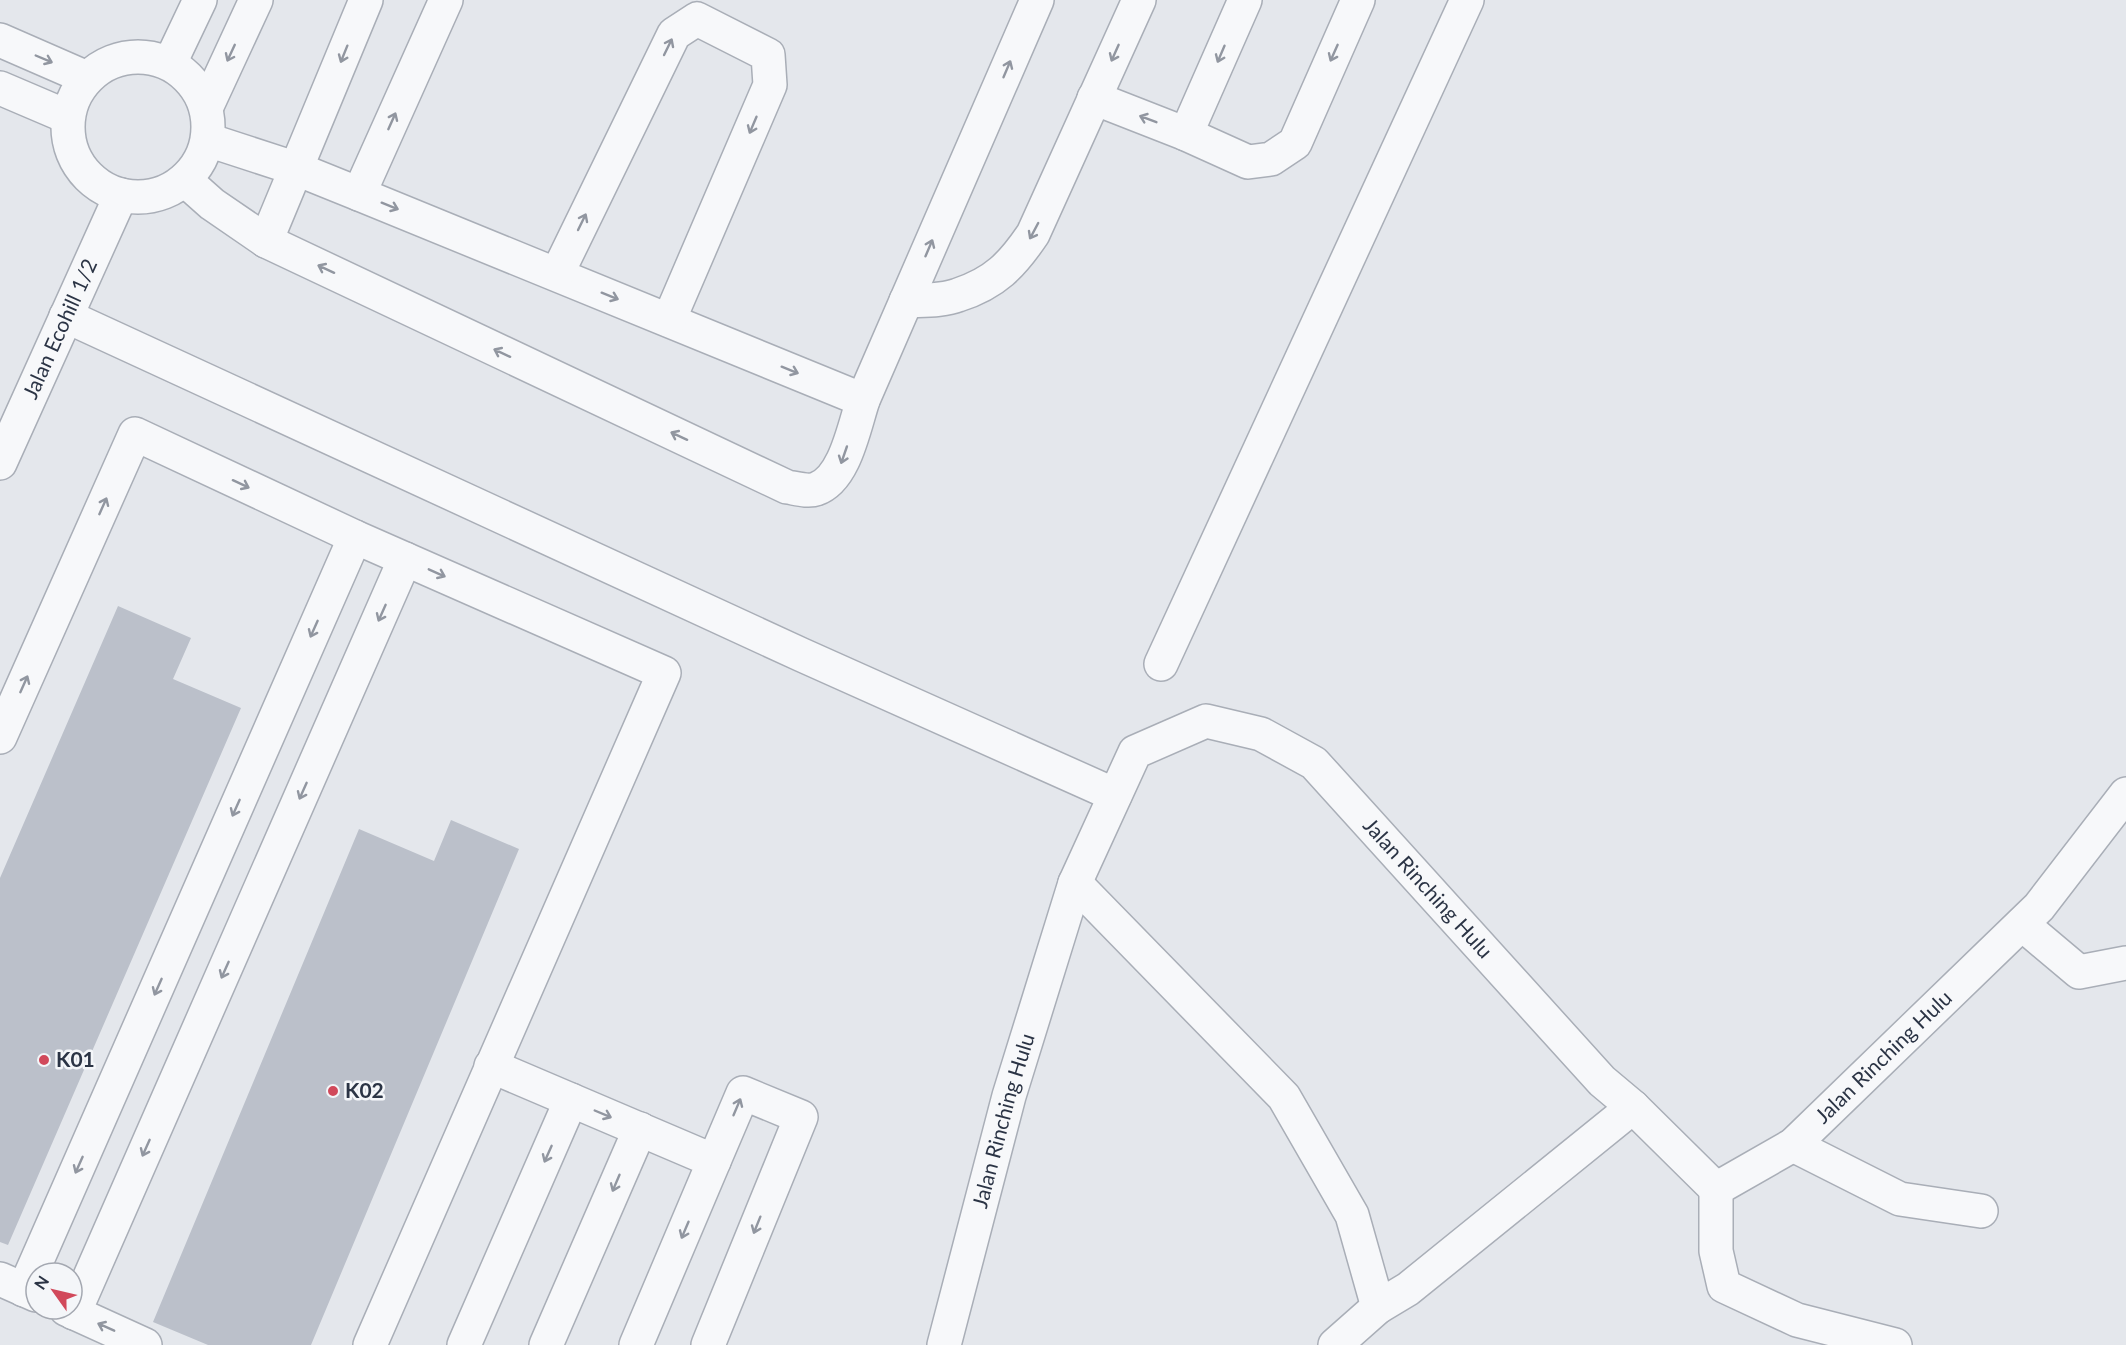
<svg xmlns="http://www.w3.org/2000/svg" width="2126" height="1345" viewBox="0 0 2126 1345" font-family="Lato,sans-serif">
<rect width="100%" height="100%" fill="#e4e7ec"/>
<path fill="#bbc0ca" d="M118,606L191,638L173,679L241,708L8,1245L0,1242V878Z
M451,820L519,849L311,1345H208L153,1322L359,829L434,861Z"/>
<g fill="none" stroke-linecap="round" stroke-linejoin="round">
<defs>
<g id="minor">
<path d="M0,40L87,78"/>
<circle cx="138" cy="127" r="70"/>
<path d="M170,63L200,0"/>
<path d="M0,88L68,117"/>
<path d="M1094,98L1186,134L1248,162L1271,159L1295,143L1358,0"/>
<path d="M206,108L256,0"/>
<path d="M1186,134L1245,0"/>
<path d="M208,140L297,169L359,194L863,400"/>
<path d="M185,180L212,204L266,241L787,487C795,488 808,492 816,489C845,479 854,427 863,400L1037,0"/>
<path d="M359,194L446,0"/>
<path d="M266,241L366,0"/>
<path d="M557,274L674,34L697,19L768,55L770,85L669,320"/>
<path d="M906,301C922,300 943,301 958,295C995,283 1012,265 1033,234L1139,0"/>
<path d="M66,316L802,655L1115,795"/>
<path id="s1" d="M0,463L121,195"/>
<path d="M1161,664L1467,0"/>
<path d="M0,737L135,434L355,537L664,673L370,1345"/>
<path d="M1075,883L1284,1097L1352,1215L1378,1307"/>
<path d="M2022,924L2079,972L2126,963"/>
<path d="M491,1066L714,1161L636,1345"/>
<path d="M1793,1145L1900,1199L1981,1211"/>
<path d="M1716,1189V1251L1724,1286L1797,1320L1895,1345"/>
<path d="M0,1279L36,1295"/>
<path d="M24,1290L355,537"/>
<path d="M66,1309L145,1345"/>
<path d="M74,1313L405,559"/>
<path d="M464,1345L571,1100"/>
<path d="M546,1345L640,1129"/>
<path d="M708,1345L801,1117L743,1093L714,1161"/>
<path id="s2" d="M944,1345L1009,1096L1075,883L1135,752L1206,721L1261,734L1314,763L1602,1081L1633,1107L1716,1189L1793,1145L2039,907L2126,794"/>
<path d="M1335,1345L1378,1307L1408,1289L1633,1107"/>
</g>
</defs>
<use href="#minor" stroke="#a9aeb7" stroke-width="36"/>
<use href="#minor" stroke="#f7f8fa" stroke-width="33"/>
</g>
<defs><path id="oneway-shaft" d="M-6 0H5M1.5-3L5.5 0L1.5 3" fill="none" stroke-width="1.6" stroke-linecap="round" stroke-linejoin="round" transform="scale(1.5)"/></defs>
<g stroke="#9196a0">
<use href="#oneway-shaft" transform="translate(668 47) rotate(-64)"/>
<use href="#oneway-shaft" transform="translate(231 53) rotate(115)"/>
<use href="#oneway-shaft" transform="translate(1115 53) rotate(114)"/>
<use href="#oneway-shaft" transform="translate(1334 53) rotate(114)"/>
<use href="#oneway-shaft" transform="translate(344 54) rotate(112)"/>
<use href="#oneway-shaft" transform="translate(1221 54) rotate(113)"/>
<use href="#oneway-shaft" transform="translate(44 59) rotate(23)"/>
<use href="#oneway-shaft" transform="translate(1007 69) rotate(-67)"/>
<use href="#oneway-shaft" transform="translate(1148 119) rotate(-159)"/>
<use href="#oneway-shaft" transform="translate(392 121) rotate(-66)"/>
<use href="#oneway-shaft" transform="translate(753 125) rotate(113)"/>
<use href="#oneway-shaft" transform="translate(390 206) rotate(22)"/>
<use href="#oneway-shaft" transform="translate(582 222) rotate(-64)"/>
<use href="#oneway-shaft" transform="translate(1034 231) rotate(118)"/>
<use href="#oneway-shaft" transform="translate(929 248) rotate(-67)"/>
<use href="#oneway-shaft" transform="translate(326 269) rotate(-155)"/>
<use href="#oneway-shaft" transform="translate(610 296) rotate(22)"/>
<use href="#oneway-shaft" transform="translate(502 353) rotate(-155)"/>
<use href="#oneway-shaft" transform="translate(790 370) rotate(22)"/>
<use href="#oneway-shaft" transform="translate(679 436) rotate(-155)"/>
<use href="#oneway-shaft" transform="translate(844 455) rotate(109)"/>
<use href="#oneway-shaft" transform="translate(241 484) rotate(25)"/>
<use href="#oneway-shaft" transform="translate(103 506) rotate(-66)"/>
<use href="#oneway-shaft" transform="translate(437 573) rotate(24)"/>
<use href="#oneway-shaft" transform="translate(382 613) rotate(114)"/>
<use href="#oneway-shaft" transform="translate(314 629) rotate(114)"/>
<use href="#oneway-shaft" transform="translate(24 684) rotate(-66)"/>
<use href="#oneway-shaft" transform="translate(303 791) rotate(114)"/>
<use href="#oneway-shaft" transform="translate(236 808) rotate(114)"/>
<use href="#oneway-shaft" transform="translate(225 970) rotate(114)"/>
<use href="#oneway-shaft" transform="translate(158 987) rotate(114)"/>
<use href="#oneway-shaft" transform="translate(737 1107) rotate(-67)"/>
<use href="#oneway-shaft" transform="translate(603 1114) rotate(23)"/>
<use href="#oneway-shaft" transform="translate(146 1148) rotate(114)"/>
<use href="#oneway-shaft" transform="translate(548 1154) rotate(114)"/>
<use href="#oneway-shaft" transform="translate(79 1165) rotate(114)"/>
<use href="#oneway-shaft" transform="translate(616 1183) rotate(113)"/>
<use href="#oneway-shaft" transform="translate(757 1225) rotate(112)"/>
<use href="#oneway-shaft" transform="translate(685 1230) rotate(113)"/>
<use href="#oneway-shaft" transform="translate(106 1327) rotate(-156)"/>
</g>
<g fill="#d1495b" stroke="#f4f6f9" stroke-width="2">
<circle cx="44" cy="1060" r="6"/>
<circle cx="333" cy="1091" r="6"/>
</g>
<g text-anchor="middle" stroke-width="5" stroke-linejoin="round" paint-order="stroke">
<g font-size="21" fill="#2b3445" stroke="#f4f6f9">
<text dy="7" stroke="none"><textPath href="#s1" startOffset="147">Jalan Ecohill 1/2</textPath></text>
<text dy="7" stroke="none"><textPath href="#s2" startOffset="988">Jalan Rinching Hulu</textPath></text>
<text dy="7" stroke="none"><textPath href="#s2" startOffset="1620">Jalan Rinching Hulu</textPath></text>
<text dy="7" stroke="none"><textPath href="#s2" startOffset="232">Jalan Rinching Hulu</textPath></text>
</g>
<g font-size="21" font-weight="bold" fill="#2b3445" stroke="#f4f6f9" text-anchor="start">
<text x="56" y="1067">K01</text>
<text x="345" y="1098">K02</text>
</g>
</g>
<g transform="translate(54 1291) rotate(304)"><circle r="28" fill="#f4f6f9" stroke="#a4a8b1" stroke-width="1.5"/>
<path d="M0-4.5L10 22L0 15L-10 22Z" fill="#d1495b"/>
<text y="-9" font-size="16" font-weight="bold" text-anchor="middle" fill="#2b3445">N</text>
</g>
</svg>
